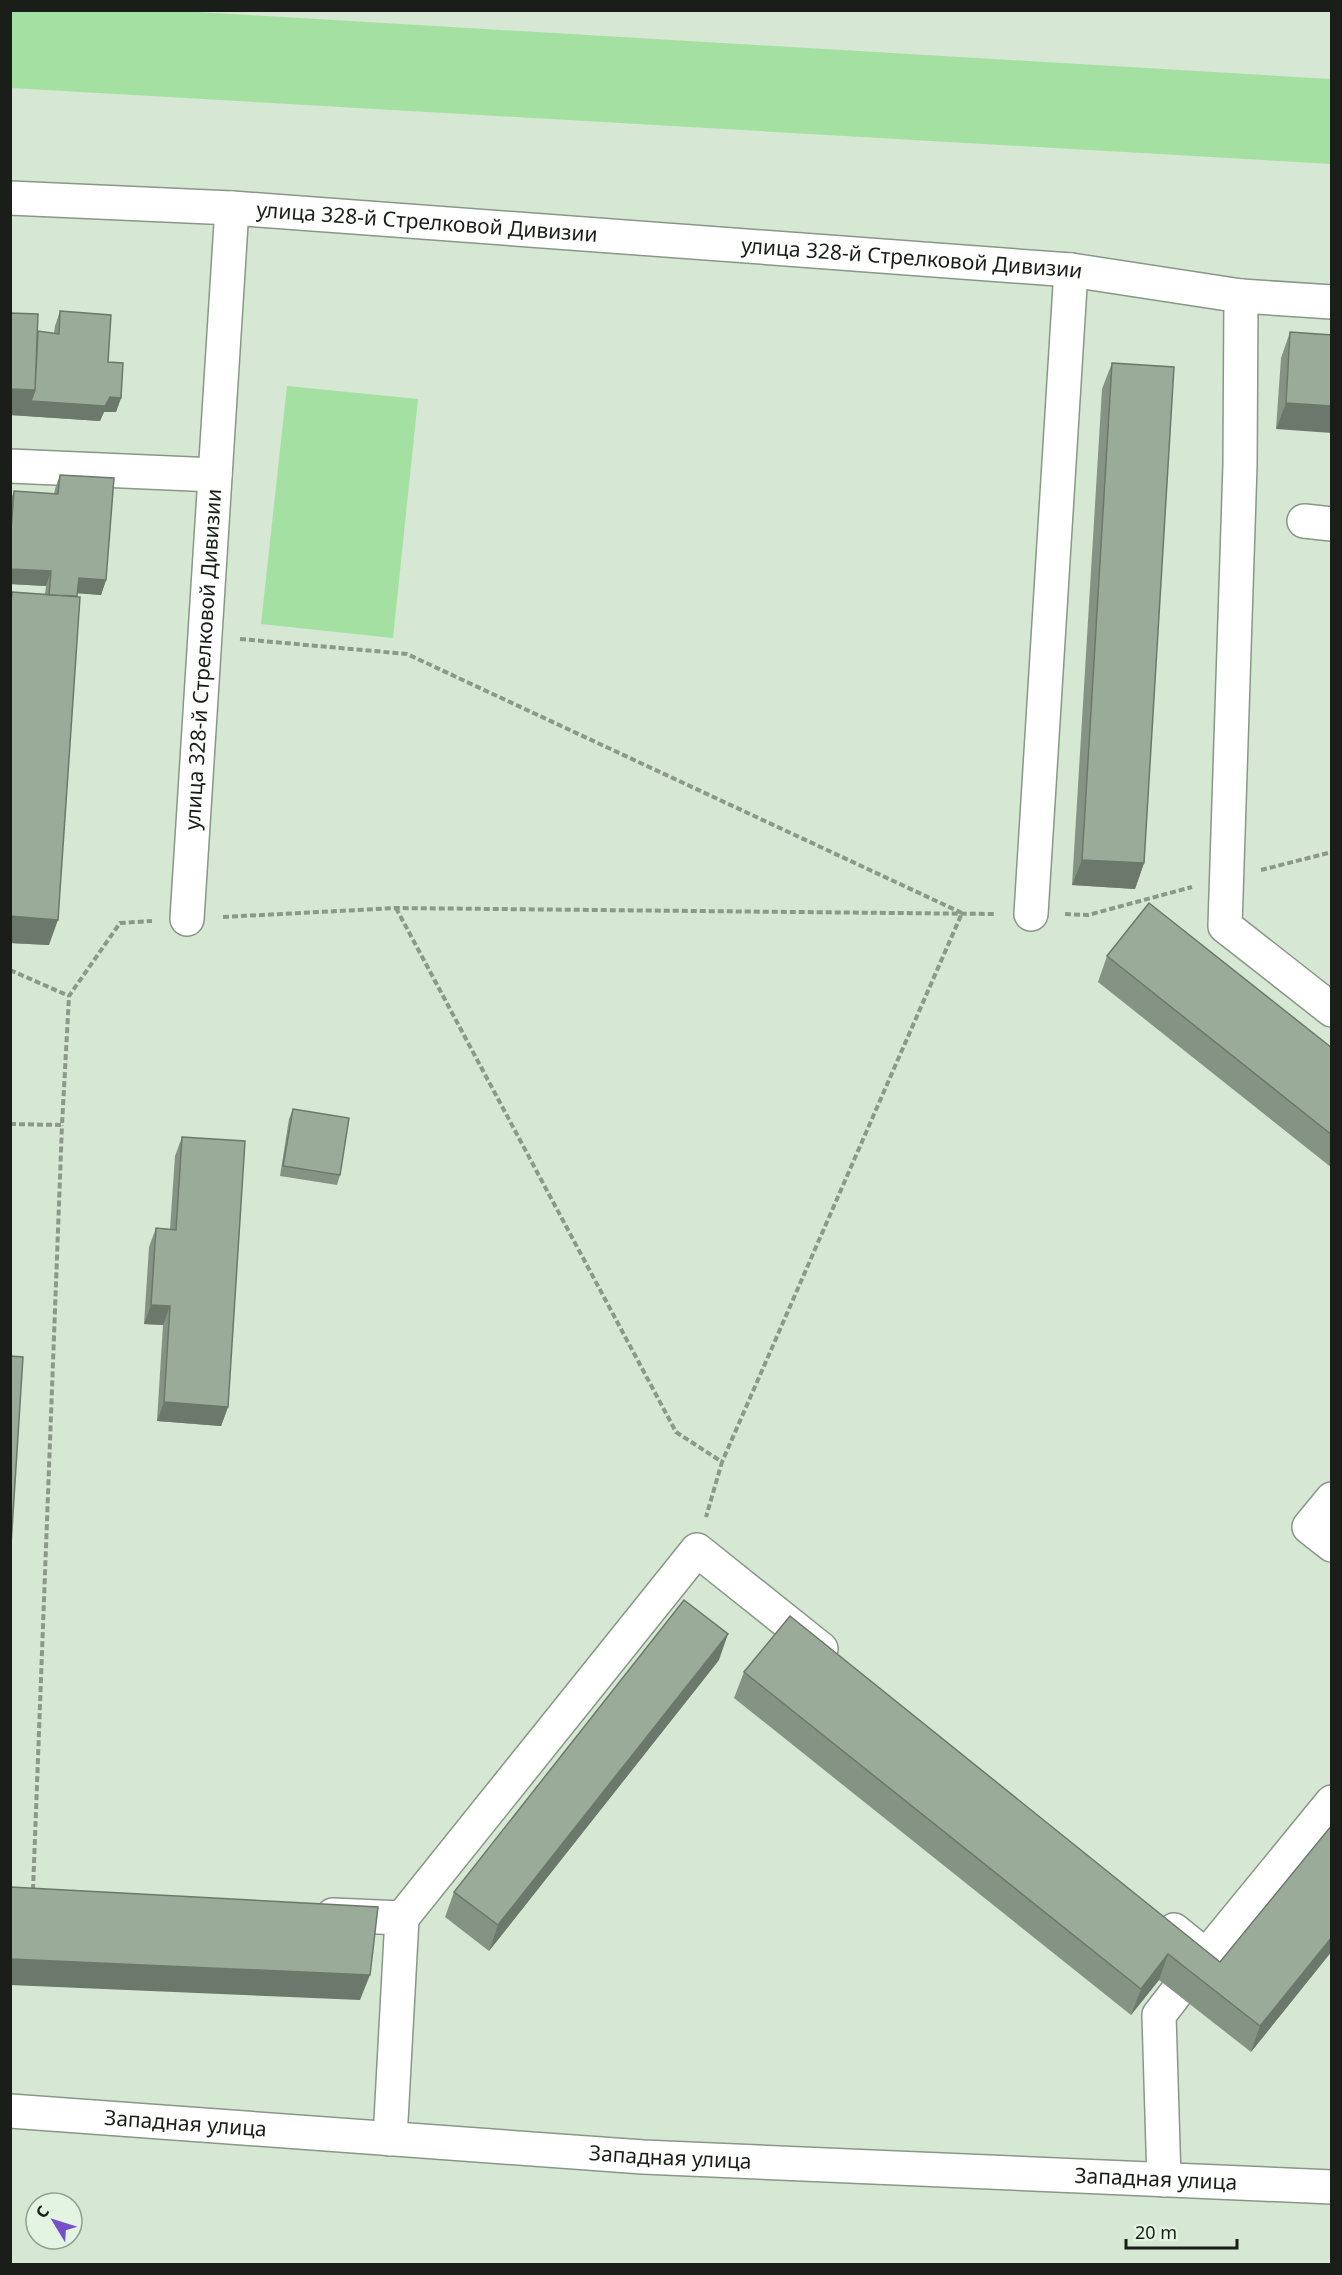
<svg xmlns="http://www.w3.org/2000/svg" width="1342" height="2275" viewBox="0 0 1342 2275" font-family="'Noto Sans',sans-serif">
<rect width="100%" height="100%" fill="#d6e7d4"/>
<path fill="#a4e0a1" d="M10,11H181L1331,79V164L11,88Z
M287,386L418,399L393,638L261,624Z"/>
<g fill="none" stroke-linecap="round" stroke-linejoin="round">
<defs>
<g id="minor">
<path d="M10,198L232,208"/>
<path d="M1241,296L1240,465L1225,926L1332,1010"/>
<path d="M10,466L215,475"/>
<path d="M1304,521L1332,524"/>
<path d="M1031,914L1071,270"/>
<path id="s1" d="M187,919L232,208L1071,270L1241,296L1332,302"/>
<path d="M1332,1499L1309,1527L1332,1545"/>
<path d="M333,1915L402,1918L390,2139"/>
<path d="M402,1918L697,1550L821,1649"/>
<path d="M1174,1930L1206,1956L1332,1802"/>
<path id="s2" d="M10,2111L643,2157L1332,2187"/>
<path d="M1164,2180L1159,2015L1176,1993"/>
</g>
</defs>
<use href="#minor" stroke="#879886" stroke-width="36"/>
<path stroke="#8c988a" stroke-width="4" stroke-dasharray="6 3" stroke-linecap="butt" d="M240,639L407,654L962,913L722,1462
M1261,870L1332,852
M396,908L676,1432L722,1462L706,1517
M1065,914L1088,915L1192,887
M223,917L396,908L995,914
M10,970L69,996
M10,1124L62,1125L69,996L120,923L152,921
M33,1890L62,1125"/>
<use href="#minor" stroke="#fff" stroke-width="33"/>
</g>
<path fill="#859384" d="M60,311L108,362L121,398L116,412H104L100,421L10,415V313L38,331L54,333L55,326Z
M1290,332L1332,335L1276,429L1281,358Z
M1112,363L1144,863L1135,889L1072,885L1102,389Z
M60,475L106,580L101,595L77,593L49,945L10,943V596L12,592L45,594L46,586L10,584V502L14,491L54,494L55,489Z
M1107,956L1332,1048V1168L1098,982Z
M293,1109L340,1175L337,1185L280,1176L289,1119Z
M182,1137L228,1407L221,1426L157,1421L163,1325L144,1324L149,1247L156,1228L170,1229L175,1156Z
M719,1660L489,1951L445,1917L454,1892Z
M744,1672L1220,1962L1332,1825V1951L1251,2052L1159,1980L1131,2015L734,1698Z"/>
<path fill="#6c786b" d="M10,389L35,390L121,398L116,412H104L100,421L10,415Z
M1286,403L1332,406V433L1276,429Z
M10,569L51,571L46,586L10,584Z
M79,578L106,580L101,595L73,593Z
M1082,860L1144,863L1135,889L1072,885Z
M10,916L58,920L49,945L10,943Z
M151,1305L170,1306L163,1325L144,1324Z
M164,1402L228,1407L221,1426L157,1421Z
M728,1634L719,1660L489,1951L498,1925Z
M1332,1937V1951L1251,2052L1260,2026Z
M1168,1954L1159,1980L1131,2015L1141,1989Z
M10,1959L370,1975L360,2000L10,1985Z"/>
<path fill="#9bab99" stroke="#6c786b" stroke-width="1.5" d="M60,311L111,315L108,362L123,363L121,398L110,397L105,406L31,401L35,390L38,331L59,334Z
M10,313L38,314L35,390L10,389Z
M1290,332L1332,335V406L1286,403Z
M1112,363L1174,367L1144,863L1082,860Z
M60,475L114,478L106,580L79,578L77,596L49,595L51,571L10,569V543L14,491L58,494Z
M12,592L80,597L58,920L10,916V614Z
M1149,903L1332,1048V1135L1107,956Z
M293,1109L349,1118L340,1175L283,1166Z
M182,1137L245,1141L228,1407L164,1402L170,1306L151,1305L156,1228L176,1230Z
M10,1356L23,1357L10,1561Z
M684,1600L728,1634L498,1925L454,1892Z
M790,1616L1220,1962L1332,1825V1937L1260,2026L1168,1954L1141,1989L744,1672Z
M10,1887L378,1907L370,1975L10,1959Z"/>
<g text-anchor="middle" stroke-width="4.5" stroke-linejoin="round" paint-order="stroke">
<g font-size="21" fill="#191f18" stroke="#e3f5e2">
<text dy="7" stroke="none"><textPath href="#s1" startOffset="908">улица 328-й Стрелковой Дивизии</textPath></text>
<text dy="7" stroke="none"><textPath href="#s1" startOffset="1394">улица 328-й Стрелковой Дивизии</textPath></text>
<text dy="7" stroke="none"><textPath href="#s1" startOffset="260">улица 328-й Стрелковой Дивизии</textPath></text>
<text dy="7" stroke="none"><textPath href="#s2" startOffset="176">Западная улица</textPath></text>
<text dy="7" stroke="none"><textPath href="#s2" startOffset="662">Западная улица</textPath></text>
<text dy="7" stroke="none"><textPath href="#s2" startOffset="1148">Западная улица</textPath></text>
</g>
</g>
<rect width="1342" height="2275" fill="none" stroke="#191f18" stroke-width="24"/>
<g transform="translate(54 2221) rotate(308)"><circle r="28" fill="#e3f5e2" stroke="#929f91" stroke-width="1.5"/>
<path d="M0-4.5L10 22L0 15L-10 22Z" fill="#7550ca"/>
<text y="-9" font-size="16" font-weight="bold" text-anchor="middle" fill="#191f18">С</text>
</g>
<path d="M1126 2239v9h111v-9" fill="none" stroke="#191f18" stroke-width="3"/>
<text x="1135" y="2239" font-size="18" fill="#191f18" stroke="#e3f5e2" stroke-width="4.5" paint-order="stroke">20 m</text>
</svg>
